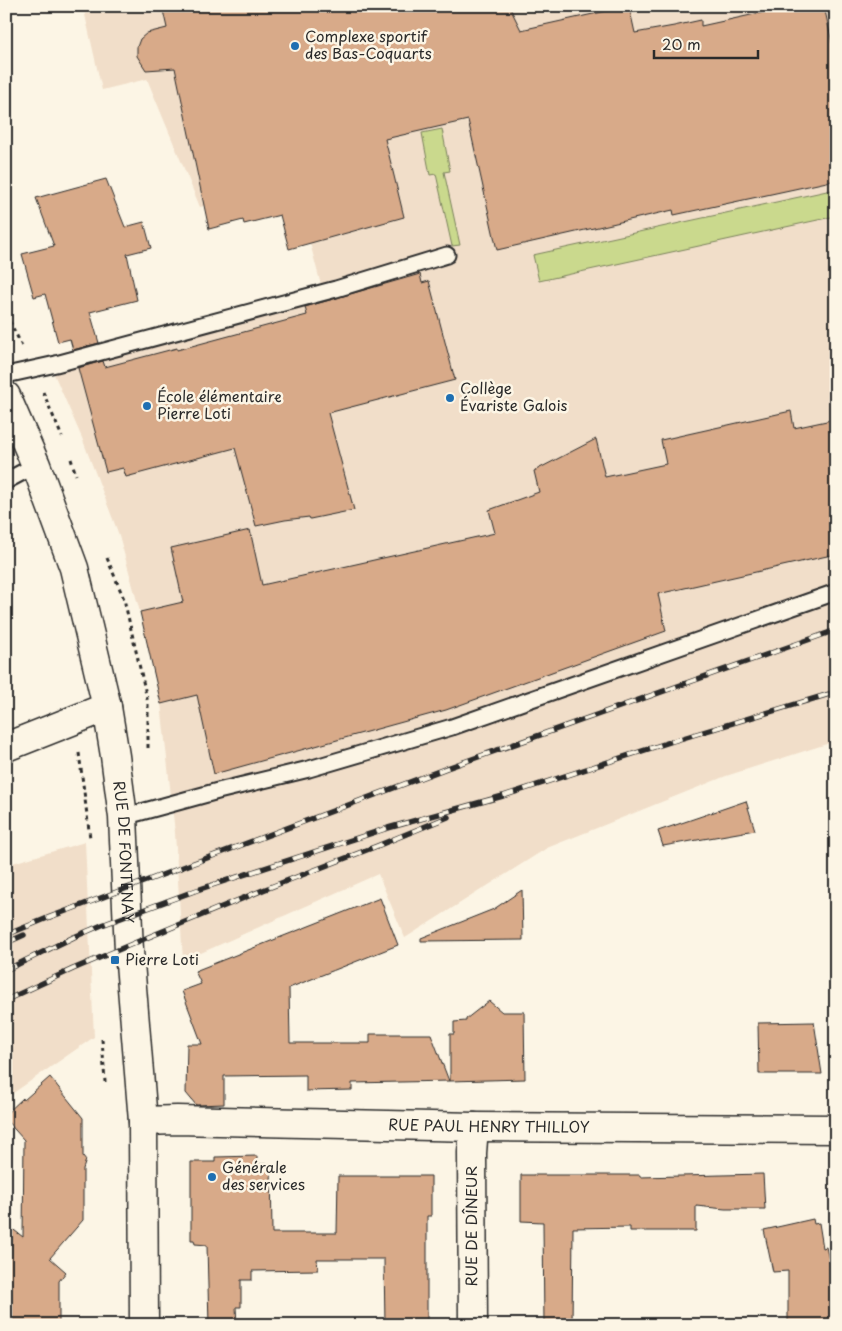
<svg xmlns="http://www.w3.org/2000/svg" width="842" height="1331" viewBox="0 0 842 1331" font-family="'Playpen Sans',sans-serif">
<rect width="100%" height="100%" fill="#fcf5e5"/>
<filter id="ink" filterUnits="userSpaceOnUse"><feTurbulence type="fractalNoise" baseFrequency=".02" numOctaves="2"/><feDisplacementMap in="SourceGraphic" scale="10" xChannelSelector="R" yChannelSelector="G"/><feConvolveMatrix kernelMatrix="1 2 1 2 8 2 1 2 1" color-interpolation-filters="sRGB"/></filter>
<g filter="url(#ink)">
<path fill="#f1dec9" d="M83,6H836V741L726,776L547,848L405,938L378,874L183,961L175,833L161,703L140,612L119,535L82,438L47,358L321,285L310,243L404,217L389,157L200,207L147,79L102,90Z
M85,842L94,1037L6,1098V865Z"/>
<path fill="#cad98d" stroke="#7a825c" d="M442,129L450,171L444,172L460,245L452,246L436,174L430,175L422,133Z
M836,189V216L539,281L533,255Z"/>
<path fill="#d8aa89" stroke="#2b2b2b" d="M162,6H509L521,30L629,6L635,33L674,26L701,20V26L792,6H824L832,43L836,42V180L674,215L673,210L497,250L468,120L385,139L404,217L289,249L280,215L244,224L243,220L209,229L175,68L146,70L137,56V47L140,39L147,33L167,28Z
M106,179L125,227L144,222L151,248L127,254L137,300L90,312L99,343L73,350L70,339L58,342L45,294L34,297L22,254L54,246L36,198Z
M420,274L422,283L429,281L455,380L328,413L354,510L310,519L309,517L285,520L256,526L235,448L126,477L123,468L106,472L78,368L103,361L105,367L177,348V350L307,315L305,307Z
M791,411L794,428L836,419V554L658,594L666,631L446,710L214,774L197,695L161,704L140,612L183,602L171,548L250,530L262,585L495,533L489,510L539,492L534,471L596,439L605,477L666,464L661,440Z
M746,801L755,830L663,846L658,831Z
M522,890L523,940L421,941V938L494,909Z
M380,898L398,945L289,988L290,1043H370V1034H431L449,1081L352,1083V1090L306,1091V1075L224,1076V1104L196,1105L186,1093L187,1044H202L182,991L201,984L195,971Z
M489,1001L502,1012H524L525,1079L450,1081V1034H454V1022L466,1021V1019Z
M814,1022L822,1074H759L758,1023Z
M50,1077L83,1118V1156L86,1160L83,1169V1220L50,1258L66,1272L59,1281V1325H6V1224L23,1237L24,1140L6,1120V1114L23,1098L24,1100Z
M257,1156V1164H271L272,1233H337L338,1176H431V1216H427V1325H385L384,1259H317L318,1270L252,1271V1280H241V1307H236L237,1325H209L207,1245L195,1244L194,1240H191V1162H215V1157Z
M763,1174L765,1209H725L696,1206V1231H630V1227L573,1228L572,1325H544L543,1222L521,1221V1175H640V1177Z
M813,1219L814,1224L819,1223L823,1248L826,1247L836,1290V1325H788V1271L773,1272L764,1230Z"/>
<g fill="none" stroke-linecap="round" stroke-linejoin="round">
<defs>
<path id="service" d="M6,375L56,364L336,289L447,255
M6,481L36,465
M123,817L218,791L309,769L452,727L836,592"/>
<g id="minor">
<path d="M6,747L107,707"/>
<path id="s1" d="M143,1121L177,1120L474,1127L836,1129"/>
<path d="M473,1325L472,1153L474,1127"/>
</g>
<g id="secondary">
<path id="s2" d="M6,396L36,465L74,568L107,707L115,756L123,817L129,951L143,1121L144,1325"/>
</g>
</defs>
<use href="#service" stroke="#2b2b2b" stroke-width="19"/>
<use href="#minor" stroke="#2b2b2b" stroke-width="31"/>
<use href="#secondary" stroke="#2b2b2b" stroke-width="31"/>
<path stroke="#2b2b2b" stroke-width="3" stroke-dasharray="4 4" stroke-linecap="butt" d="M6,314L22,346
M43,392L62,437
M71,459L76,475
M107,558L124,599L148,703V748
M79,753L90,838
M102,1039L105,1082"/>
<use href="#service" stroke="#fcf5e5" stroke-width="15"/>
<use href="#minor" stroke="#fcf5e5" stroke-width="28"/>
<use href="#secondary" stroke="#fcf5e5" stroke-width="28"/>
<defs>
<path id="rail" d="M6,935L50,917L447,768L836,630
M6,943L24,935
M6,970L74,937L102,925L197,890L388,828L503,796L673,741L836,692
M6,1000L73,969L151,936L263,890L377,846L448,817"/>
</defs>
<use href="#rail" stroke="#2b2b2b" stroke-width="5.5"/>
<use href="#rail" stroke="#fcf5e5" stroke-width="4" stroke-dasharray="11" stroke-linecap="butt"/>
</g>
</g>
<g fill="#1f6fb2" stroke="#fcf5e5" stroke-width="2">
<circle cx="295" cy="46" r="5"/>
<circle cx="450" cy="398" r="5"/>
<circle cx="147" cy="406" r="5"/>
<rect x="110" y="955" width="10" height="10" rx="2.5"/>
<circle cx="212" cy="1177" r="5"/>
</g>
<g text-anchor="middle" stroke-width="5" stroke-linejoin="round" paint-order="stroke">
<g font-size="15" fill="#2b2b2b" stroke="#fcf5e5" text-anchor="start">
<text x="305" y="42">Complexe sportif<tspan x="305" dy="17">des Bas-Coquarts</tspan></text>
<text x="460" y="394">Collège<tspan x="460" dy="17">Évariste Galois</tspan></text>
<text x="157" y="402">École élémentaire<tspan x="157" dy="17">Pierre Loti</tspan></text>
<text x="125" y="965">Pierre Loti</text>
<text x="222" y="1173">Générale<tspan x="222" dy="17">des services</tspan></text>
</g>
<g font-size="15" fill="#2b2b2b" stroke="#fcf5e5">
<text dy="5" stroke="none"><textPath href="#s2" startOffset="474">RUE DE FONTENAY</textPath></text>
<text dy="5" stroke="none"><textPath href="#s1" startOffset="346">RUE PAUL HENRY THILLOY</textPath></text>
<text transform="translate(472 1226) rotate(-90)" y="5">RUE DE DÎNEUR</text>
</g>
</g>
<rect width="842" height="1331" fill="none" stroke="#fcf5e5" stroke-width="25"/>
<rect x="12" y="12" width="817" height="1306" fill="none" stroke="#2b2b2b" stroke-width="2" filter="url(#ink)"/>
<path d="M654 50v8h104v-8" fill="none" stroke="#2b2b2b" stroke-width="2.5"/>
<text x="662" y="50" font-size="15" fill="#2b2b2b" stroke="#fcf5e5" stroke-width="4" paint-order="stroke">20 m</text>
</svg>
